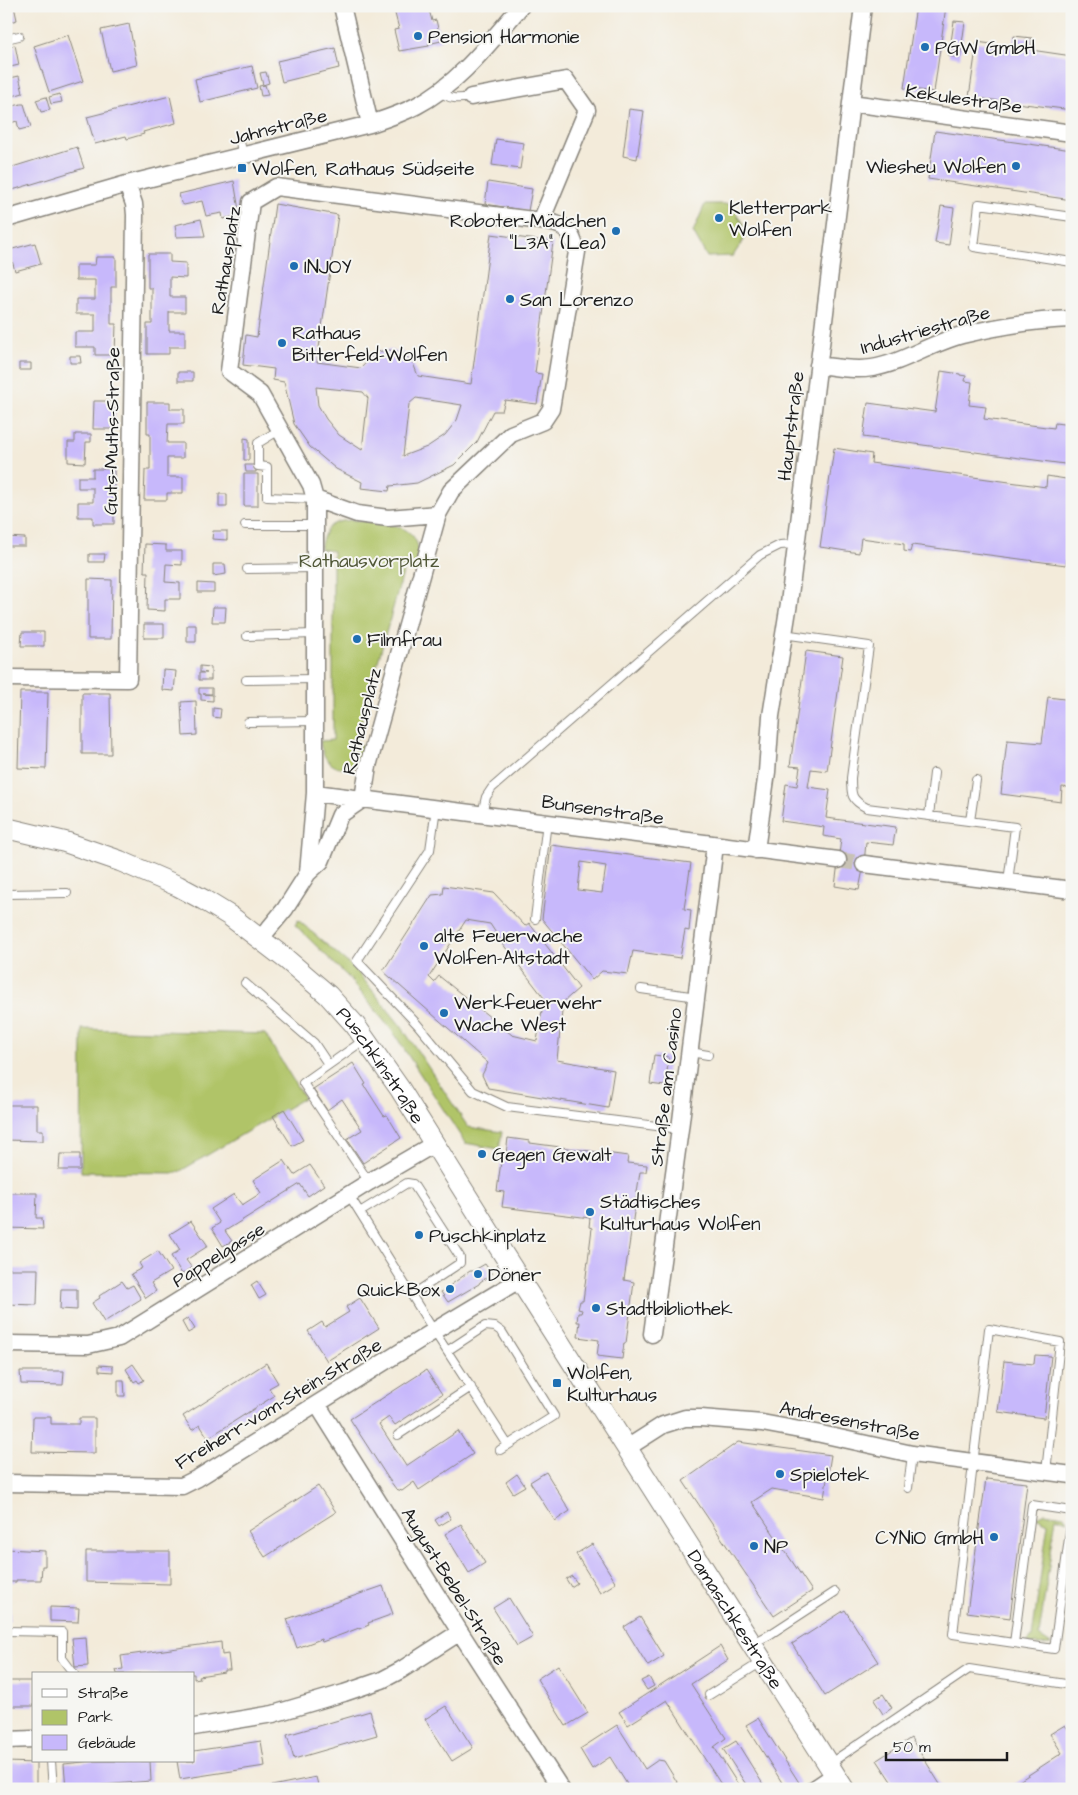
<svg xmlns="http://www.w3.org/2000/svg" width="1078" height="1795" viewBox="0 0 1078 1795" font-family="'Architects Daughter',sans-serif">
<rect width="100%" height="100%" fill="#f6f6f2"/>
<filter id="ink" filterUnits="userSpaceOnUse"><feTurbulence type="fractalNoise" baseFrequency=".02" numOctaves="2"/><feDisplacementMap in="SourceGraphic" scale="10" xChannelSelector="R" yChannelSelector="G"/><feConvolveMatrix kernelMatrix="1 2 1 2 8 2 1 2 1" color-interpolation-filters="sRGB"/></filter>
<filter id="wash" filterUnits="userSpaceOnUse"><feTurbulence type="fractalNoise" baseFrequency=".0096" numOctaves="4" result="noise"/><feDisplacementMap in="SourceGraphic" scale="20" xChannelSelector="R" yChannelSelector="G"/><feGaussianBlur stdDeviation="1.12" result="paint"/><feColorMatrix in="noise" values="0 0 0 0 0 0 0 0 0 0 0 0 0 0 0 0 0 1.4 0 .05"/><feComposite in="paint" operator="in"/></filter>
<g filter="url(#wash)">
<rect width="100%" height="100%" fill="#f3ebda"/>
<path fill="#b0c468" stroke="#667042" d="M705,204H731L748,233L733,256L707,257L693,232Z
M354,520C386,524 425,521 418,565L406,562L355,743L367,748C365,752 363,758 359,761C340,778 322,762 320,741L333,740V551L320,549C325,526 331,521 354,520Z
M298,920L356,970L401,1026L468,1127L502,1132L499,1149L465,1143L393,1032L349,978L295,925Z
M82,1029L265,1034L304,1098L177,1173L81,1172Z
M1045,1513L1064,1516L1067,1521L1056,1517L1039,1636L1051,1644L1039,1645L1027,1643L1032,1637L1048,1523L1036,1517Z"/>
<g id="blocks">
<path fill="#c7b8fb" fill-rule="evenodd" d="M6,6H14L17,20L6,23Z
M393,6H428L432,21L436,20L441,41L428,44L429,46L399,51L394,30L399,29Z
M916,6H946L934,92L904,88Z
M954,21L965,22L960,58L949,56Z
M129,24L137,65L110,71L101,30Z
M68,35L83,81L49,92L34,46Z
M1014,36L1032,38L1031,50L1072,56V110L969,97L977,42L1013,47Z
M15,45L19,65L6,68V47Z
M335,48L339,68L282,82L277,61Z
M252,66L257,88L200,102L195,79Z
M266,72L269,83L263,85L260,73Z
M19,76L23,93L6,98V79Z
M265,85L268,95L261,96L259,86Z
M60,94L62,102L51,104L49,97Z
M170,96L176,123L143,132L144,134L127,139L126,136L95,144L87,117Z
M46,97L50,110L41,112L36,100Z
M21,104H24L31,127L19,130L17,121L7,124L6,108Z
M629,109L644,111L637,159L623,156Z
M935,131L1072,150V200L928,179Z
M496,139L524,143L520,169L492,165Z
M77,147L84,168L6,192V169Z
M234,181L239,210L235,211L236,216L223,219L222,213L206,216L202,201L184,205L181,203L179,194Z
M488,182L532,189L528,211L485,204Z
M275,204L338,215L317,362L361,368L376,352L389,350L402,352L413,363L418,376L471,384L491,234L553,242L535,373L542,374L537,404L505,400L502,411H493L477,442L454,465L417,483L390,486L389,491L361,488L362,482L336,469L310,447L294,424L284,382L273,380L274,369L243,365L246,335L257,337ZM316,387L363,392L368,398L362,450L339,435L326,419L318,405ZM416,398L462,405L457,420L445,435L427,447L403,456L409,404Z
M941,206L954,208L949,245L935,243Z
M201,219L205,236L177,237L175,225Z
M35,243L41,264L15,271L9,250Z
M148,254H170V262L186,263V278L170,277V297H185V312H169V331H185V347H169V354H147V324H152V288H148Z
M96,257H116V287H111V324H116L115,355H95V347H75V332H95V314H76V299H95V280H76V265H95Z
M70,356H80L81,363H70Z
M19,363H31V370H19Z
M941,371L960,374V375L966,376L965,381L972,382L969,405L986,407L984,419L1054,428L1055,423L1071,425L1072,465L863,437L868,403L935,412Z
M178,372H193V381H178Z
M94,401H115V429H93Z
M147,402H170V409H184V424H168L167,443H183V458H167V477H183V493H167V500H144L145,470H150V434H147Z
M75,434H91V442H86L85,463L68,462V442H75Z
M244,438L249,439V460H244Z
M834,448L872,454L871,463L1046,487L1047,476L1072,480V522L1066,565L912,545L910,552L904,551V544L861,538L859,553L820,547Z
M245,465H256V472H246Z
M93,469H114V524H93V517H78V502H93V488H78V477H93Z
M244,474H258V506H244Z
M219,494H227V507H219Z
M213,531H227V540L212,539Z
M6,537L25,538V546H6Z
M145,544L166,545V551H182V565L166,564L165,582L180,583V599H165V611L147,610L148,572H144Z
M89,554H105L104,562H89Z
M213,564H225L226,574L213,576Z
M88,579L112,580L111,639H88Z
M198,583L214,584V592H198Z
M213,607H226L225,622H212Z
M144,624H164V638H144Z
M187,625H196V642H187Z
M22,632H44V646H21Z
M806,651L843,656L827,771L811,769L808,787L830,790L826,818L896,827L893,845L866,842L864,864L859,890L835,886L841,839L823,836L824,827L781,821L786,784L797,786L800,767L790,766Z
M200,666L211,667V680H199V673H207L200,672Z
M163,670L176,671L174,691L162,690Z
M199,688H212V694H203L213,695V701L201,700V694H199Z
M20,692H48L46,769L18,768Z
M82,693H110L111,754H82Z
M1048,697L1072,700V788L1062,787L1061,802L1001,794L1007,740L1042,743Z
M196,701L197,735L183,736L181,702Z
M213,708L221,709L220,718L213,717Z
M551,845L691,863L684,909L691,910L689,931L685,930L680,958L633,951L628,974L602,971L592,980L542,919ZM581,862L606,866L602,893L578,890Z
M444,886L494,893L525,926L529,923L579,988L563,1002L557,1060L614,1070L608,1108L488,1088L482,1075L488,1063L383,971L432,895L443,894ZM466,920L490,924L505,947L544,998L537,1041L512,1035L439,976L434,982L429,977Z
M654,1055L669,1057L665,1086L650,1084Z
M353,1063L366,1084L364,1085L384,1116L387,1115L401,1138L363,1163L347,1139L362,1130L342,1099L327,1110L313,1089Z
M6,1105H37V1130H43V1141L6,1140Z
M284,1109L303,1140L292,1146L273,1116Z
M508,1138L530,1141V1143L628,1156L627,1163L647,1165L646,1172H640L624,1280L634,1282L626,1343H624L622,1359L597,1356L599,1340L578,1337L580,1322H577L578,1313H581L582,1310L578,1309L580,1301H583L592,1228L589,1227L590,1218L502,1207L504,1192L497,1191L502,1154H506Z
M60,1154H80V1170H59Z
M284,1160L294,1175L310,1165L324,1185L308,1196L300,1184L225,1231L232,1241L223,1246L212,1228L220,1223L211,1209L234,1194L242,1205L261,1193L253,1180Z
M6,1193H37L36,1218H42L43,1229L6,1228Z
M191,1221L208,1246L186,1260L192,1268L182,1274L171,1256L180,1250L170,1234Z
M158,1251L171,1271L151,1283L156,1291L146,1298L131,1274L142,1268L139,1263Z
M485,1264L492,1274L480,1282L479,1284L448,1302L441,1292L470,1271H473Z
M7,1269H38L37,1305L6,1304Z
M122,1281L127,1288L133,1285L141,1299L104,1322L92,1303L100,1298L99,1296Z
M257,1281L266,1295L259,1299L251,1285Z
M61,1289H77V1310L60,1309Z
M360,1298L379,1328L327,1361L308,1331L322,1322L325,1327L349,1312L346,1307Z
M188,1318L195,1329L188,1333L182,1322Z
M1035,1355L1051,1356L1044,1418L998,1412L1004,1361L1034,1364Z
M266,1363L278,1383L269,1388L274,1396L208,1438L200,1425L192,1430L183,1416Z
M133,1364L144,1380L139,1383L137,1380L134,1382L126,1369Z
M99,1365L113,1366V1372L99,1371Z
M426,1370L442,1394L395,1425L389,1417L379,1424L406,1466L458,1431L473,1454L419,1490L414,1482L402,1491L396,1489L388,1478L350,1419Z
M20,1371H64L63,1385L21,1384Z
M118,1380H124L125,1396H118Z
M33,1417H51V1424H79V1418H95V1453L32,1452Z
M738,1442L831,1455L824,1498L772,1489L752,1502L812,1591L774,1616L683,1481Z
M546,1472L570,1511L555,1521L530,1482Z
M517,1474L525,1486L513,1493L506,1482Z
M986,1479L1027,1483L1010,1618L967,1612Z
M318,1486L336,1512L265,1557L248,1531Z
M447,1512L451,1519L439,1526L435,1520Z
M461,1524L485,1563L469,1573L445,1534Z
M592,1544L616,1583L600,1593L576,1554Z
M6,1549L45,1551V1566H42L41,1580H16V1582H6Z
M86,1551H170V1584L86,1582Z
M572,1576L577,1583L571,1587L566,1579Z
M383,1586L393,1614L368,1623L369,1625L359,1629V1628L322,1642L321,1639L297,1648L287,1619Z
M509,1598L533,1637L517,1646L493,1608Z
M6,1605H10V1621H6Z
M50,1607L79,1608L78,1622L50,1621Z
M845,1610L878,1662L825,1696L792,1644Z
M640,1617L664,1656L648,1666L624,1627Z
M86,1637L88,1666L75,1667L72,1638Z
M221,1642L222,1655L228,1654L230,1670H224V1672L199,1676L200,1678L194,1679V1674H117L116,1670L123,1669L121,1656Z
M720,1646L728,1660L691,1684L726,1738L714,1747L741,1789H724L667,1700L628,1725L619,1712Z
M558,1665L588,1713L566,1726L537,1679Z
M649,1677L654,1686L647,1690L641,1681Z
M6,1681H34V1706H6Z
M883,1694L892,1708L883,1714L874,1700Z
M446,1706L473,1748L452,1761L425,1719Z
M370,1711L377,1735L294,1759L287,1735Z
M758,1718L800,1784L792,1789H786L746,1725Z
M617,1725L645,1769L658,1760L664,1761L677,1782L675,1788L630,1789L610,1757L592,1769L580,1749Z
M1065,1725L1072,1735V1789H1007L1062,1753L1050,1734Z
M911,1738L943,1789H896L877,1760Z
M261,1741L265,1766L180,1779L177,1761H194V1751Z
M736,1741L766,1789H749L723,1749Z
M93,1761H150L151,1781L66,1788L64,1764Z
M6,1762L36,1763V1788H6Z
M316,1777L319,1789H262V1788Z"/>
</g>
</g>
<g filter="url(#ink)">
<use href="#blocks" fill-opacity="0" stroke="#88847b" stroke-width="1"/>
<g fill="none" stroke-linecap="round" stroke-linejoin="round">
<path stroke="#c8c2b4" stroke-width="16" stroke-dasharray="16 8" stroke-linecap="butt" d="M838,860L864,864"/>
<defs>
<path id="service" d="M6,39L19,36
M440,91C448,100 460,99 471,97
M239,138L243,155
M1072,217L979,204L974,247L1072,262
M281,429L258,443V466L267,467V497L315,499
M245,525H315
M247,569L314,568
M783,634L869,646L851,778C851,795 851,800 867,808L1015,827L1008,882
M247,636L314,634
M246,680L314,679
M248,722L315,721
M436,808L430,850L357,961L417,1024L473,1091L507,1107L680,1129
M482,814L486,797L492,788L760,555L780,545L795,544
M929,816L934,773
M970,821L976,780
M6,894L67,893
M535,919L547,822
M245,983L314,1043L328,1064
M641,989L697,997
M364,1040L303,1083L369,1182
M690,1052L708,1055
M349,1195L434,1331L508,1445L554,1416L502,1332L495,1327L485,1326L447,1351
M360,1212L407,1183L413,1184L460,1257V1263L412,1295
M398,1435L471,1387
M500,1450L508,1445
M1046,1472L1060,1342L989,1329L953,1634L1054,1649L1072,1516
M908,1488L912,1454
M6,1631L62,1632V1658L74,1674
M753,1643L769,1635L835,1592
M1014,1643L1032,1505L1072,1511
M709,1695L763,1661
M51,1761L53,1789
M829,1764L969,1669L1072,1685"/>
<path id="minor" d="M342,6L370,124
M851,103L1072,133
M6,219L127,184L370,124C385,119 401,114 416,106C459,84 490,42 521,6
M818,365C835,367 854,371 872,368C903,363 931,343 962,335C995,327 1037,320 1072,319
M315,499L311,485L260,394L229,371L251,202L276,187L541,221
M438,514L451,491L511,434L543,421L551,409L577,252C570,229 566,224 541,221L587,110L566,80L471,97
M6,678L128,679L135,215L134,204L127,184
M315,793V499L357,514L388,518L438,514L368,766L363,799
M756,850L767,772L771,716L789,603L863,6
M864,864L1072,890
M308,873L315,793L838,860
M261,938L285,909L308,873L321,861L340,815L363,799
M652,1334L680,1129L715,845
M6,1344L88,1345L119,1338L369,1182L434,1144
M317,1404L460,1632L561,1789
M627,1448L663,1425L685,1418H701L762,1423L821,1434L912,1454L1072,1475
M6,1483L182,1486L198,1478L434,1331L519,1280
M194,1727L273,1714L344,1693L382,1680L401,1670L460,1632
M6,1740L34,1739
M814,1789L835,1775"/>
<g id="tertiary">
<path id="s1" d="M6,828L65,842L120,861L178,886L204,900L230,916L286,959L328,995L355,1025L400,1089L502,1252L844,1789"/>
</g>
</defs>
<use href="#service" stroke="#88847b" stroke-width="10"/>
<use href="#minor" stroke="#88847b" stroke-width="19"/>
<use href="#tertiary" stroke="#88847b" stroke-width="22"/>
<use href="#service" stroke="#fff" stroke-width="8"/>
<use href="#minor" stroke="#fff" stroke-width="16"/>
<use href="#tertiary" stroke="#fff" stroke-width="20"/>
</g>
</g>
<g fill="#1f6fb2" stroke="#f6f6f2" stroke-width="2">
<circle cx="418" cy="36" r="5"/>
<circle cx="925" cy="47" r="5"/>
<circle cx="1016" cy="166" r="5"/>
<rect x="237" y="163" width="10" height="10" rx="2.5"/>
<circle cx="719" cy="218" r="5"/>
<circle cx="616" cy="231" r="5"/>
<circle cx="294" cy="266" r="5"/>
<circle cx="510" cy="299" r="5"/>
<circle cx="282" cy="343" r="5"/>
<circle cx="357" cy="639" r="5"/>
<circle cx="424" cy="946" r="5"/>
<circle cx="444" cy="1013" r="5"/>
<circle cx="482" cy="1154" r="5"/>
<circle cx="590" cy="1212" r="5"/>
<circle cx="419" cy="1235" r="5"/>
<circle cx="478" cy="1274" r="5"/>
<circle cx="450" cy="1289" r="5"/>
<circle cx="596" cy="1308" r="5"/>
<rect x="552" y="1378" width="10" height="10" rx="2.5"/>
<circle cx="780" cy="1474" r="5"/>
<circle cx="994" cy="1537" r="5"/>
<circle cx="754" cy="1546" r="5"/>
</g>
<g text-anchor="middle" stroke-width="4" stroke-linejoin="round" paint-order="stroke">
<g font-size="19" fill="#1c1c1c" stroke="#f6f6f2" text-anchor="start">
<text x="428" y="43">Pension Harmonie</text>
<text x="935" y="54">PGW GmbH</text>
<text x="1006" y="173" text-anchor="end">Wiesheu Wolfen</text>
<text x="252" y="175">Wolfen, Rathaus Südseite</text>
<text x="729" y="214">Kletterpark<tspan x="729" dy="22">Wolfen</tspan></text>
<text x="606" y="227" text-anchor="end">Roboter-Mädchen<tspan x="606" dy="22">"L3A" (Lea)</tspan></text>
<text x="304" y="273">INJOY</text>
<text x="520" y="306">San Lorenzo</text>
<text x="292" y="339">Rathaus<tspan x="292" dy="22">Bitterfeld-Wolfen</tspan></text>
<text x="367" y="646">Filmfrau</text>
<text x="434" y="942">alte Feuerwache<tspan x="434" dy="22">Wolfen-Altstadt</tspan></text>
<text x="454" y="1009">Werkfeuerwehr<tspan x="454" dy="22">Wache West</tspan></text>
<text x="492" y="1161">Gegen Gewalt</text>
<text x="600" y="1208">Städtisches<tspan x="600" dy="22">Kulturhaus Wolfen</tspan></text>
<text x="429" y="1242">Puschkinplatz</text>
<text x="488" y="1281">Döner</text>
<text x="440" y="1296" text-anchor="end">QuickBox</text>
<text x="606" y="1315">Stadtbibliothek</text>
<text x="567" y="1379">Wolfen,<tspan x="567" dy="22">Kulturhaus</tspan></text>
<text x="790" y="1481">Spielotek</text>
<text x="984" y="1544" text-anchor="end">CYNiO GmbH</text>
<text x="764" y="1553">NP</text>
</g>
<g font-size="19" fill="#1c1c1c" stroke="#f6f6f2">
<text transform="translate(964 98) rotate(8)" y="7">Kekulestraße</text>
<text transform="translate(278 126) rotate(-14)" y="7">Jahnstraße</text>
<text transform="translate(225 260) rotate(-81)" y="7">Rathausplatz</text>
<text transform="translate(925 329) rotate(-16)" y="7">Industriestraße</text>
<text transform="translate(790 426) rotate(-83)" y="7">Hauptstraße</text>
<text transform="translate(111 431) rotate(-89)" y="7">Guts-Muths-Straße</text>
<text transform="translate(361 721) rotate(-76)" y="7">Rathausplatz</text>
<text transform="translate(603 809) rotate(8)" y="7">Bunsenstraße</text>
<text dy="7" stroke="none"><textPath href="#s1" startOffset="456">Puschkinstraße</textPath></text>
<text transform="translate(665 1087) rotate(-83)" y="7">Straße am Casino</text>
<text transform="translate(218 1254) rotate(-32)" y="7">Pappelgasse</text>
<text transform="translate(278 1403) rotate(-31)" y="7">Freiherr-vom-Stein-Straße</text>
<text transform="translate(850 1420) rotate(11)" y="7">Andresenstraße</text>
<text transform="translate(455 1586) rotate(58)" y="7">August-Bebel-Straße</text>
<text dy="7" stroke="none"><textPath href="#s1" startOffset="1114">Damaschkestraße</textPath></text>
</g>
<g font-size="19" fill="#505737" stroke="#f6f6f2">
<text x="369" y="567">Rathausvorplatz</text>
</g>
</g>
<rect width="1078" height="1795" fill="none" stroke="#f6f6f2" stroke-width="25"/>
<rect x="32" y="1672" width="162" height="90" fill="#f6f6f2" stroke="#9f9f9c"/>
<rect x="42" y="1689" width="25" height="8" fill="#ffffff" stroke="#9f9f9c"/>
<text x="78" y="1698" font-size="15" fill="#1c1c1c">Straße</text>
<rect x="42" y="1710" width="25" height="15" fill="#b0c468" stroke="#9f9f9c"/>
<text x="78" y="1722" font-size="15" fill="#1c1c1c">Park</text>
<rect x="42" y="1735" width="25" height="15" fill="#c7b8fb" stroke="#9f9f9c"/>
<text x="78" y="1748" font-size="15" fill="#1c1c1c">Gebäude</text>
<path d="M886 1752v8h121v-8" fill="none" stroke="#1c1c1c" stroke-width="2.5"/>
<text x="893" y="1752" font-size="15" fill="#1c1c1c" stroke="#f6f6f2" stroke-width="4" paint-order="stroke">50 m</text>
</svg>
